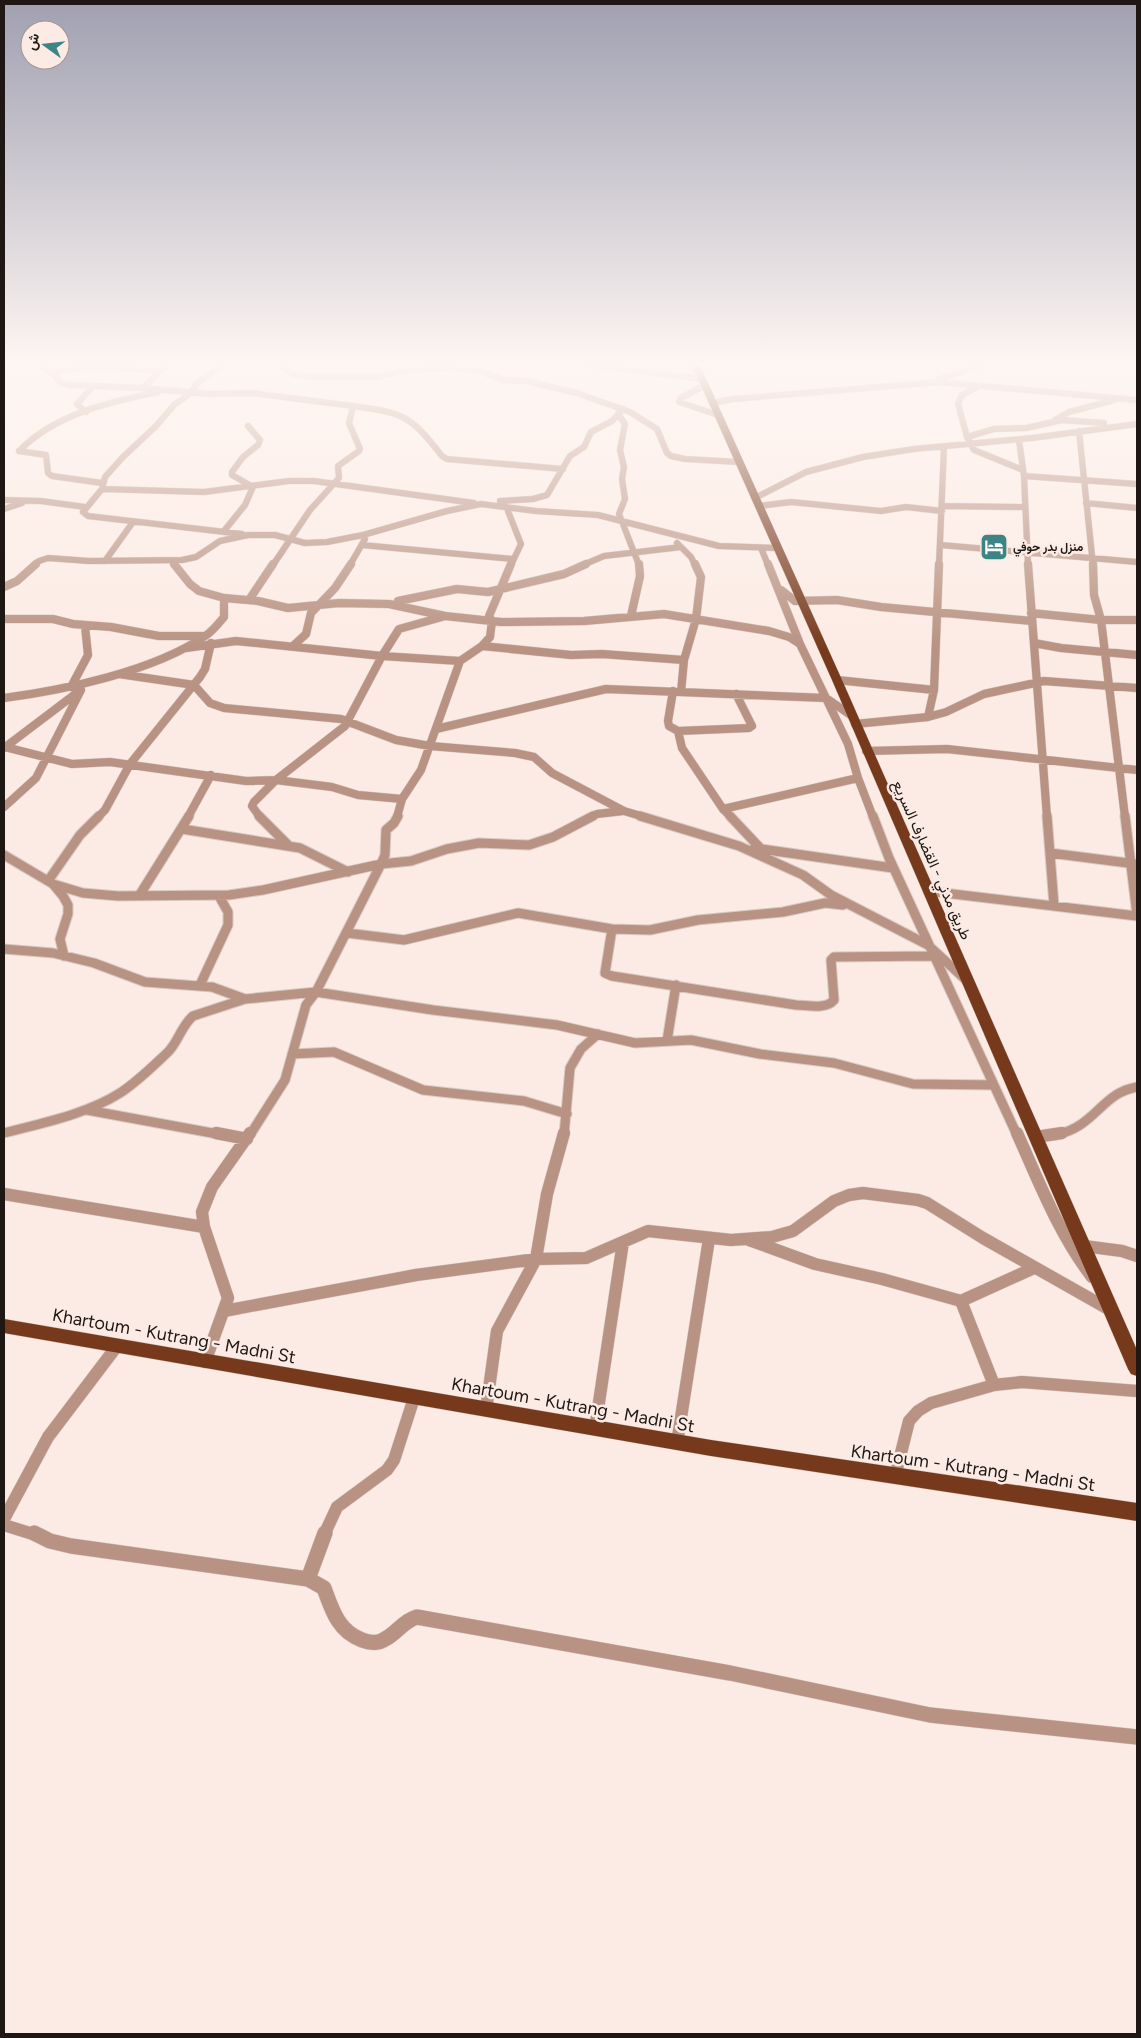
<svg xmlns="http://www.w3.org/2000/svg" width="1141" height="2038" viewBox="0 0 1141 2038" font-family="Figtree,Vazirmatn,sans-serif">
<rect width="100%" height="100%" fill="#fcebe4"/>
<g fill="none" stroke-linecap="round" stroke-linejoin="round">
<defs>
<path id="minor-far4" d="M38,365L52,373L61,383L73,385L143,388L210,394L252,393L353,406L349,423L360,449L359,451L338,466L339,478L310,510L273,565
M222,365L197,383L192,392L174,405L156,426L123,457L105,477L102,489L83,512L88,516L242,534
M279,365L291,373L307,377H375L408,370L449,368L479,371L504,380L526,381L577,393L630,412L657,429L667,453L671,456L685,459L739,462
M589,365L703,379
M689,365L700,374
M52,373L86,367L161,370
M939,379L982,365
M705,385L681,398L679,402L718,415
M979,386L962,395L958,404L967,437L974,450L1023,470
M143,388L166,365
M713,403L733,399L939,382L1137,400
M353,406C404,413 410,415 442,456L447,459L563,469
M86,412L77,404L93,386
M618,414L625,424L620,450L624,467L622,479L625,499L619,514L639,565
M1055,420L1069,412L1114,400
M1079,431L1093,565
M967,437L994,429L1026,428L1062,420L1104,423
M1019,440L1024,476L1028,565
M19,451C55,414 109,402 158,392
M19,451L46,455L48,473L52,476L102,483
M1024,476L1137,484
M102,489L204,492L289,481H314L474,503
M755,498L806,472L863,457L914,449L1032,438L1137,424
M4,500L41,501L85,507
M500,501L533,499L547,495L570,456L584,447L591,432L612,421L623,409
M1086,503L1137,508
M506,506L521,544L511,565
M759,506L791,502L881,511L906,507L942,511
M943,506L1025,507
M4,509L22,503
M224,531L245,505L253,487L232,475V472L243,457L258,445L260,440L248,426
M677,543L691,557L695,565
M362,545L513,559
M941,545L1137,562
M761,548L768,565
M105,561L133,522
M172,561L175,565
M34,565L39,561L48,558L89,561L182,560L196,557L220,541L248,535H275L305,543L327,542L363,535L447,511L481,504L536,511L598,515L719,546L776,548
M350,565L365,539
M583,565L604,556L681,547
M939,565L944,447"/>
<path id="minor-far3" d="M174,564L190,584L199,591L224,598L258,601L288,608L339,603L389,604L445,616L501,622L584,621L664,614L769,631L789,637L800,644
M768,564L800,644L848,744L858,778L873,817
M1028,564L1047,817
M1093,564L1094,595L1101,620L1125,817
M4,587L17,581L36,564
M781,590L795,601L837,600L881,607L1032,621
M249,600L273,564
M398,601L457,589L488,592L564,574L586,564
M1031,613L1101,620H1137
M631,616L640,576L639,564
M4,619H53L73,624L111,627L159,636H203
M1034,643L1061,648L1137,655
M293,646L306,634L311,613L335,588L351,564
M482,646L571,655L602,654L684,660
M186,648L236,641L382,656L460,661
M119,674L194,685L210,703L224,708L341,719L396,740L430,746L515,753L534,757L552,773L624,811L644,817
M837,680L934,690
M71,687L88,655L85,626
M673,691L668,721L669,726L678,731L749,728L752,726L736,694
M681,692L684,660L696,619L701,577L695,564
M4,698C65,690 154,671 205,636C212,632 218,624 224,617V598
M928,717L934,690L939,564
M855,724L928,717L946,712L984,694L1044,681L1137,688
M436,729L606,689L826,698L852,716
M678,731L682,748L723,809L731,817
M5,747L72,764L110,762L246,781L276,780L332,787L358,795L402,799
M4,748L78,692
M866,751L947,749L1137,770
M4,807L36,778L81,690
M723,809L858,778
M98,817L105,810L130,764L200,677L205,669L211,643
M188,817L211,775
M260,817L252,806L254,802L276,780L345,726L382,656L399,629L442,617
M397,817L402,799L421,770L460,661L482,646L490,637L492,621L489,616L511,564
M591,817L597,814L623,811"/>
<path id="minor-far2" d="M259,816L288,845
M640,816L739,846L803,875L831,895L928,945L967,981
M730,816L761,849
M873,816L889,858L1017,1135
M1047,816L1054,905
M1125,816L1137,915
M182,829L300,848L348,872
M754,848L893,868
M1050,853L1136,864
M4,855L53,884L83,893L118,896L229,895L263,890L381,864L411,861L447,849L479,843L529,845L553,837L593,816
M48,881L80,835L99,816
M53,884L63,896L68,905V914L60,939L64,956
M928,891L1137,916
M139,896L189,816
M612,929L605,973L612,976L796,1005C807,1005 826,1010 834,1000L831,960L834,957L934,956
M347,933L404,940L518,913L612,929L650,930L698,920L783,912L825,903L843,905
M4,949L53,953L94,963L145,982L212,987L245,999L316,992L433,1010L557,1025L635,1043L691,1040L760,1054L834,1063L913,1084L992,1085
M200,985L228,925V912L219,896
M667,1041L676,985
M292,1054L334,1052L423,1090L524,1101L567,1114
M87,1110L223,1135
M4,1133C42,1123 87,1114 120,1093C137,1082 152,1067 167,1053C178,1043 181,1026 193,1016L245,999
M250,1135L285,1080L306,1005L316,992L381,864L385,855L386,830L394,823L398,816
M564,1135L570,1068L581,1049L598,1034
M1055,1135C1096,1127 1101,1093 1137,1087"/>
<path id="minor-far1" d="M216,1133L247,1139
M1017,1133C1039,1182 1059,1234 1092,1277
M1036,1137L1062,1133
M4,1194L204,1227
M749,1240L815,1264L882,1279L961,1301L1034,1268
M1084,1246L1122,1251L1137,1256
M961,1301L994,1385
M224,1311L416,1275L536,1259L586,1258L648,1231L731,1240L772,1237L793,1231L834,1201L849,1195L863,1193L918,1200L927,1203L983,1238L1112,1311
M205,1362L228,1298L204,1227L202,1212L212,1187L250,1133
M486,1410L497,1331L536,1259L547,1194L564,1133
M595,1429L623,1242
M677,1443L709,1239
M895,1477L909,1421L918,1411L931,1403L994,1385L1022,1382L1137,1391
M4,1519L48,1437L117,1346
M4,1525L36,1535
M324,1535L337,1507L387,1470L394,1460L414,1398"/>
<path id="minor" d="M34,1533L50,1541L71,1546L308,1579L324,1588C332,1610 338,1631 362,1640C370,1643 378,1644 385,1639C397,1633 403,1621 417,1617L730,1673L930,1715L1137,1737
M308,1579L325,1533"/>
<path id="trunk" d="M692,365H700L842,680L1137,1350V1376L1131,1374L1128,1369L832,680Z
M4,1319L711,1440L1137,1503V1521L711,1456L4,1333Z"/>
</defs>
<use href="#minor-far4" stroke="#d8c9c3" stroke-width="7"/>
<use href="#minor-far3" stroke="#d8c9c3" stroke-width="9"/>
<use href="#minor-far2" stroke="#d8c9c3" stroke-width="11"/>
<use href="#minor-far1" stroke="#d8c9c3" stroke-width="13"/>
<use href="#minor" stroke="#d8c9c3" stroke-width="16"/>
<use href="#trunk" stroke="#d8c9c3" stroke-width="1"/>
<use href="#minor-far4" stroke="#b89282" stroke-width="6"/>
<use href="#minor-far3" stroke="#b89282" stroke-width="8"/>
<use href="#minor-far2" stroke="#b89282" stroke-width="9"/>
<use href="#minor-far1" stroke="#b89282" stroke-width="12"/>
<use href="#minor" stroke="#b89282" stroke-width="15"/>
<use href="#trunk" fill="#76391c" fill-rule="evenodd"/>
</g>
<linearGradient id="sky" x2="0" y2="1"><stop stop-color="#a0a0b1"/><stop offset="0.56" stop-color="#fef6f3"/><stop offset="1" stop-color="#fef6f3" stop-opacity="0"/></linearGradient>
<rect width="1141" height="650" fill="url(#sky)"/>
<defs>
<symbol id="hotel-square" viewBox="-11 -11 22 22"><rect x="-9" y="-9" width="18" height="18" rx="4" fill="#3d8584" stroke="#fcebe4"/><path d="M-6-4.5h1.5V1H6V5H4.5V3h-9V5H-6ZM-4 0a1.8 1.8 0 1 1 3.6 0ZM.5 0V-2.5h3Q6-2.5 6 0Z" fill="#fff"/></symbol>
</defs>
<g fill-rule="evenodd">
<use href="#hotel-square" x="978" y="531" width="32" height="32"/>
</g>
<g text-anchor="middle" stroke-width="5" stroke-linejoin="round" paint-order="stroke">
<g font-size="12" font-weight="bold" fill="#1e1714" stroke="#fcebe4" text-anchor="start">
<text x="1013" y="551">منزل بدر حوفي</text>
</g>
<g font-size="15" fill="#1e1714" stroke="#fcebe4">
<text transform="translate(932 860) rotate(66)" y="5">طريق مدني - القضارف السريع</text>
</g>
<g font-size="18" fill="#1e1714" stroke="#fcebe4">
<text transform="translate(174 1336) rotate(10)" y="6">Khartoum - Kutrang - Madni St</text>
<text transform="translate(573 1405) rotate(10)" y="6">Khartoum - Kutrang - Madni St</text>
<text transform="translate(973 1468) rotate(8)" y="6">Khartoum - Kutrang - Madni St</text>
</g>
</g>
<rect width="1141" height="2038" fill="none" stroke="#1e1714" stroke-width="10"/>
<g transform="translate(45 45) rotate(285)"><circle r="24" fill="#fcebe4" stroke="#a39691"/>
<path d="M0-4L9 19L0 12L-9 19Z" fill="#3d8584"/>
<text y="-8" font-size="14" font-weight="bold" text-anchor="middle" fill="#1e1714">ش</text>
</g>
</svg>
